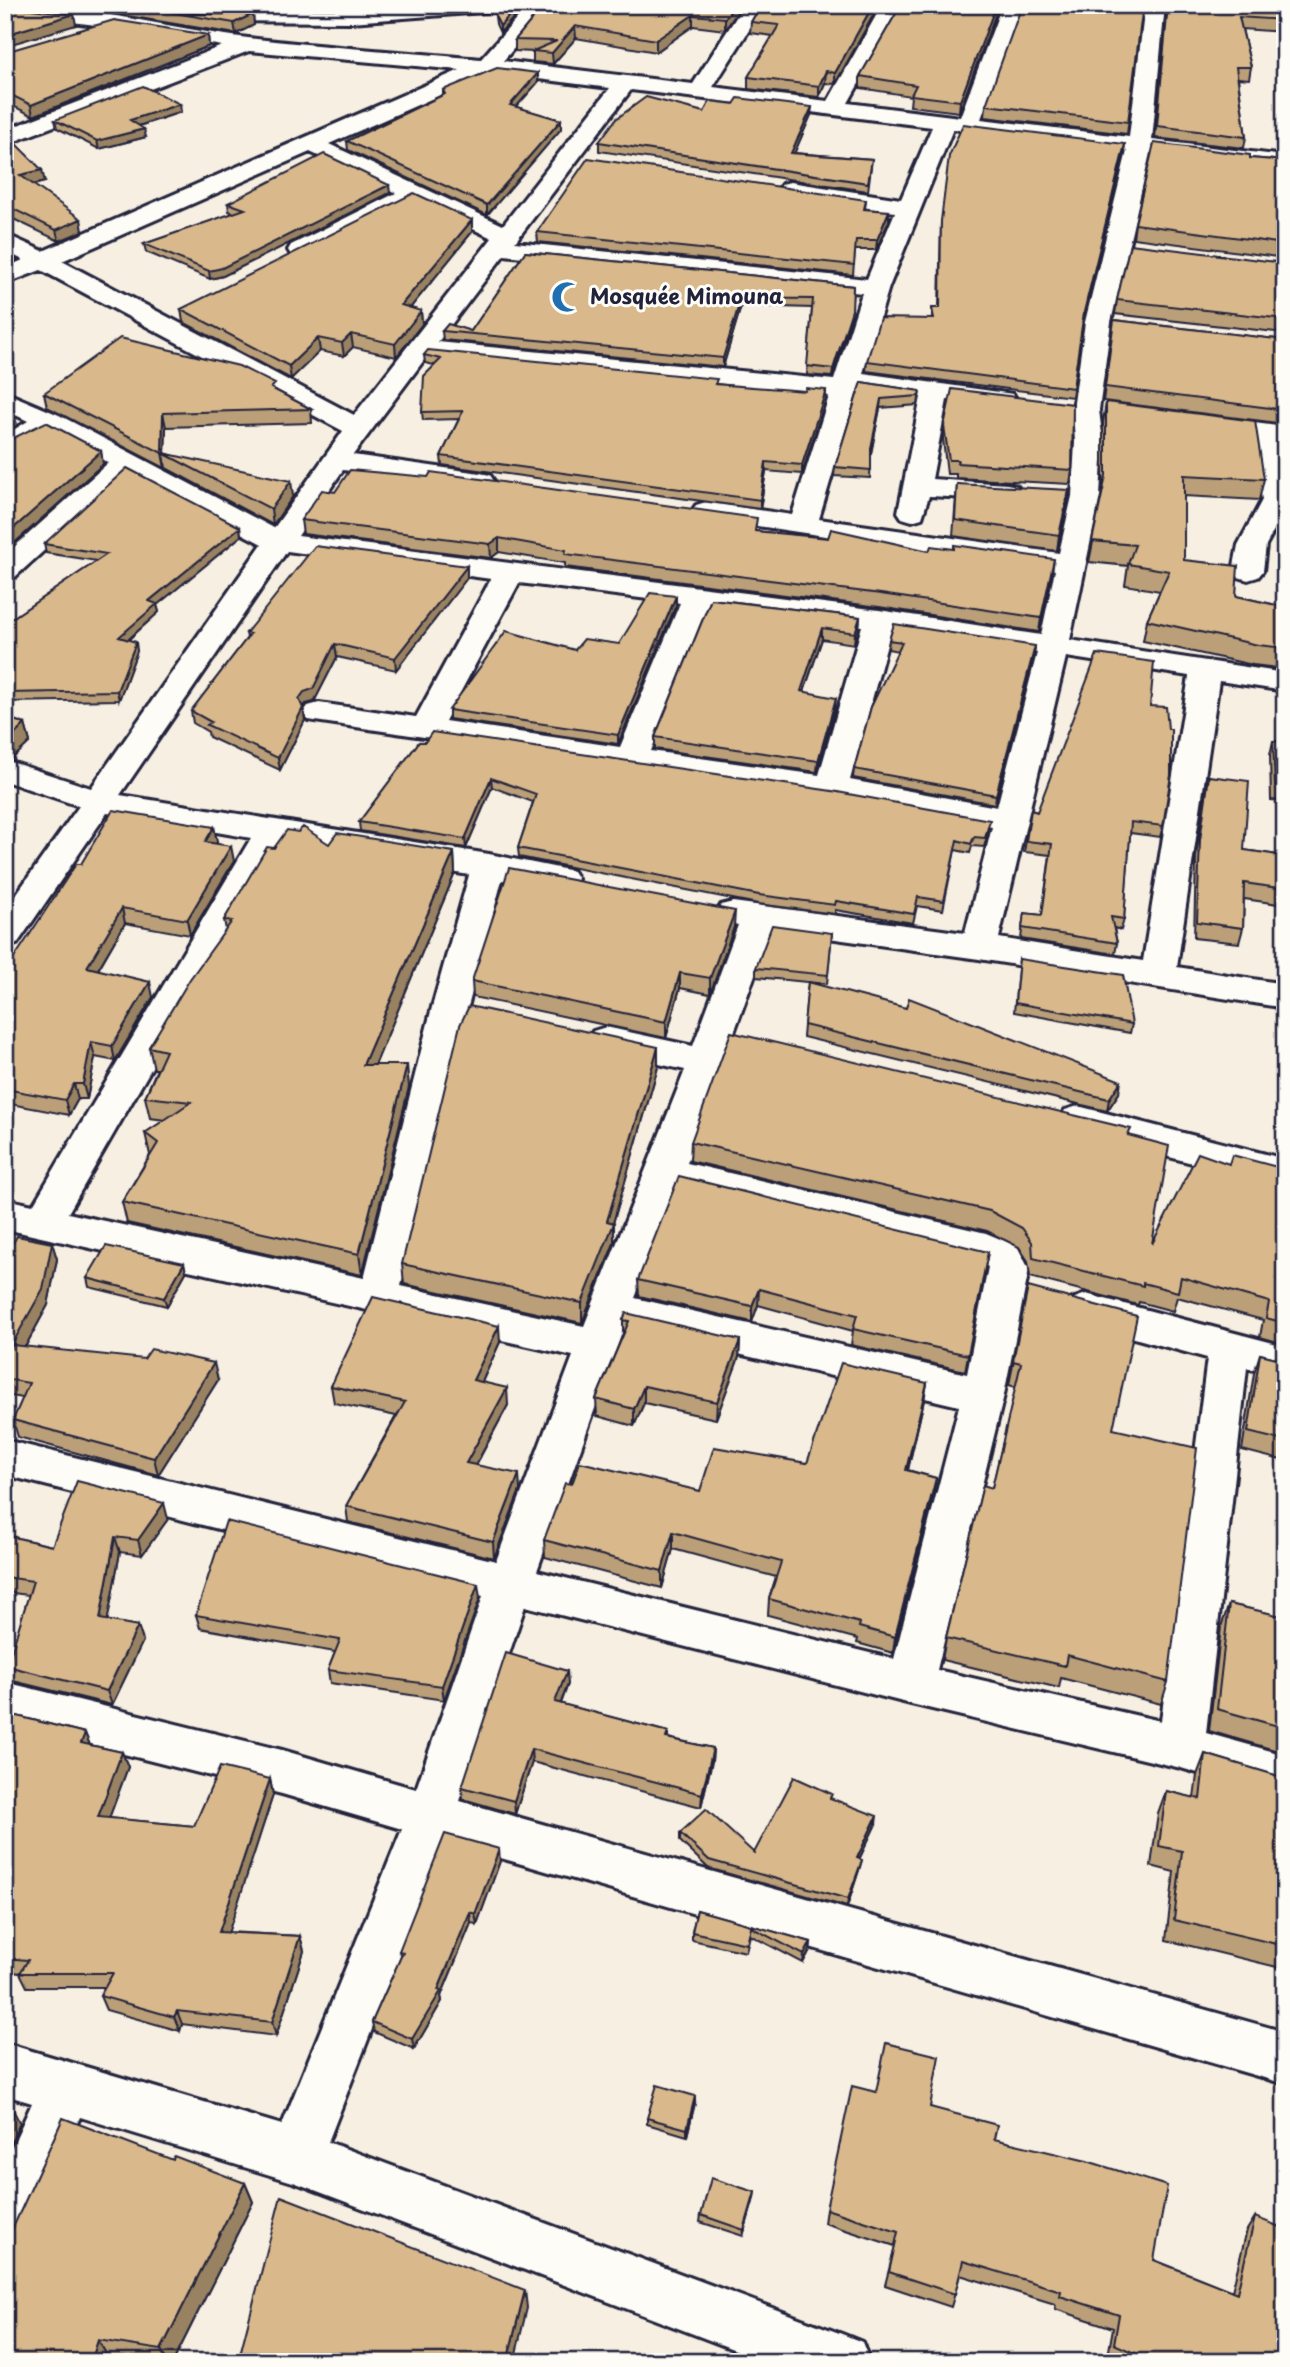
<svg xmlns="http://www.w3.org/2000/svg" width="1290" height="2367" viewBox="0 0 1290 2367" font-family="'Playpen Sans',sans-serif">
<rect width="100%" height="100%" fill="#f6efe2"/>
<filter id="ink" filterUnits="userSpaceOnUse"><feTurbulence type="fractalNoise" baseFrequency=".0143" numOctaves="2"/><feDisplacementMap in="SourceGraphic" scale="14" xChannelSelector="R" yChannelSelector="G"/><feConvolveMatrix kernelMatrix="1 2 1 2 8 2 1 2 1" color-interpolation-filters="sRGB"/></filter>
<g filter="url(#ink)">
<g fill="none" stroke-linecap="round" stroke-linejoin="round">
<defs>
<path id="minor" d="M5,5C88,5 167,28 248,38C325,47 404,52 481,59L529,5H551L503,61L693,84L744,5H765L713,87L828,101L882,5H903L848,103L960,117L1002,5H1022L981,119L1129,137L1145,5H1165L1152,140L1285,156V170L1150,153L1111,322L1099,410L1103,442L1100,496L1070,640L1285,673V691L1219,681L1177,967L1285,984V1008L979,959L771,930L687,1163L986,1233L1017,1246L1029,1269L1004,1395L937,1670L1161,1721L1207,1358L1072,1321L1066,1310L1072,1299L1086,1294L1285,1346V1378L1247,1368L1206,1733L1285,1755V1799L1181,1768L911,1704L525,1606L460,1801L1285,2032V2084L445,1842L328,2142L842,2334L862,2342L870,2362H767L296,2183L80,2117L24,2242L5,2250V2162L32,2103L5,2095V2043L282,2125L402,1829L282,1794L5,1724V1682L282,1750L416,1789L483,1596L5,1475V1440L496,1561L573,1356L5,1229V1199L33,1205L251,838L107,813L17,944L5,948V910L79,806L5,781V760L91,788L262,544L128,474L15,577L5,580V555L108,463L49,432L5,454V435L28,421L5,410V392L59,415L274,528L343,431L41,270L5,284V268L23,260L5,251V234L43,251L460,70L249,51L5,145V130L222,46L121,28L5,14ZM490,73L610,88L503,225L329,144ZM631,90L932,127L901,199L790,182L782,184L778,189L782,194L790,196L895,212L867,279L515,242ZM953,129L1127,151L1085,322L1073,410L1075,442L1072,496L1059,553L819,519L858,388L921,397L898,512L902,518L912,521L922,518L929,496L1007,500L1017,498L1021,492L1017,486L1007,484L932,479L947,400L1004,408L1013,406L1017,400L1013,394L863,373L889,287ZM310,152L396,193L291,245L288,250L291,255H309L414,201L492,238L354,415L62,261ZM504,255L862,293L834,380L438,342ZM427,356L829,396L792,515L706,502L696,505L692,511L696,517L1055,570L1041,635L879,610L298,536L343,470L480,489L490,487L494,481L490,475L480,473L353,455ZM287,551L491,579L416,717L319,703L308,706L303,713L308,720L832,797L992,827L965,933L733,902L721,905L716,913L721,921L738,925L693,1046L606,1027L593,1031L588,1040L593,1049L685,1070L584,1326L401,1286L468,1007L502,880L561,890L573,887L578,879L573,871L489,854L120,795ZM519,583L680,603L620,747L445,721ZM709,607L862,626L819,775L651,751ZM891,630L1037,653L997,807L850,780ZM1066,657L1189,676L1143,961L999,938ZM281,843L469,875L432,1007L364,1278L68,1213ZM677,1189L976,1261L988,1267L967,1374L635,1298ZM624,1327L959,1406L894,1659L537,1571Z
M410,5H506L496,11L351,22L202,21L192,15L202,9L351,10Z
M1206,417L1285,427V443H1281L1285,510L1266,545L1263,571L1258,577L1248,580L1238,577L1233,571L1238,545L1262,500L1253,439L1196,431L1192,425L1196,419Z
M1078,1106L1285,1159V1187L1065,1130L1059,1120L1065,1110Z"/>
</defs>
<use href="#minor" stroke="#22223b" stroke-width="6"/>
<use href="#minor" fill="#fdfcf7" fill-rule="evenodd"/>
</g>
<path fill="#bb9f78" stroke="#22223b" stroke-width="2" d="M48,5H293L290,7H184L179,11L182,14H253L254,25L236,34L67,6Z
M544,5H742L725,30L693,26L656,52L576,38L553,64L533,62V52L515,51V40Z
M761,5H879L835,84L825,83L819,97L748,89V77L773,36L750,33L751,22Z
M901,5H999L959,112L910,106L911,96L860,88V76Z
M1143,5L1127,134L985,117L986,105Z
M1168,5H1285V32L1242,29L1251,67L1249,79L1238,78L1246,137L1244,148L1155,138Z
M515,9V16L500,33L496,24L495,16Z
M208,35L209,46L33,116L5,102V52Z
M538,82L516,107L561,120V129L487,215L348,150L347,141L443,95V90Z
M181,112L139,126L146,137L99,149L57,128L55,120Z
M704,112L811,115L794,153L872,159L868,191L599,151V142Z
M5,135L45,182L33,185L83,231L59,241L5,215Z
M1124,153L1083,321L1072,397L866,371L867,361L932,319V308H939L941,221Z
M1250,158L1285,161V258L1133,238L1135,224Z
M390,193L223,276L210,279L146,252L144,244L234,213L229,211L228,203Z
M866,200L865,209L889,221L876,250H855L853,275L538,242L537,232Z
M472,232L410,308L421,311L422,324L396,357L353,347L344,356L320,351L291,379L183,322L181,309Z
M525,252L853,286L851,318L832,377L807,375L812,308L741,306L723,367L443,340L442,331H471Z
M1285,263V333L1115,314L1117,300Z
M1114,320L1285,340V424L1103,401Z
M424,355L717,384L826,398L802,474L766,471L760,509L442,465L441,456L459,419L423,420L422,412L434,365L425,363Z
M861,382L920,391L918,405L880,408L871,454L870,478L834,476L835,467Z
M275,390L311,409L312,423L166,427L165,453L293,496L273,525L166,468L165,463V468L47,407L44,393Z
M1106,402L1264,479L1259,500L1184,496V560L1236,596L1285,607V669L1253,665L1143,641L1147,620L1160,591L1125,585L1128,566L1089,562L1103,492V422Z
M944,426L1072,470L1070,484L956,478V474H947L943,440Z
M5,442L101,451L103,464L10,547L5,546Z
M957,484L1067,506L1057,551L953,536Z
M335,492L756,531L929,551L1052,573L1039,632L879,607L565,567V563L499,552L491,558L303,534L301,520Z
M240,527L241,536L157,605L159,612L128,640L137,651L119,700L5,702V623L97,561L46,553L44,544Z
M467,578L396,670L337,657L314,702L306,704L303,708L305,720L280,770L209,737L208,732L193,723L191,711L247,638L246,633Z
M711,599L860,617L859,628L854,644L822,639L804,692L835,709L817,772L655,749V737Z
M676,605L618,744L449,719V710L575,650L619,644Z
M889,640L1035,646L1034,655L995,804L853,778L854,769L898,651L888,649Z
M1150,706L1163,826L1160,837L1130,833L1124,919L1121,930L1114,928L1117,943L1115,954L1021,939L1024,913L1042,915L1050,855L1024,852L1031,810L1037,812Z
M5,717L25,724L30,742L12,759L5,758Z
M1273,741L1285,742V801L1271,800L1270,755Z
M419,742L989,829L984,847L972,846L970,853L955,850L943,910L917,906L913,923L835,910V914L758,904L519,857L518,848L533,802L492,787L466,848L360,831L359,822Z
M1209,776L1244,850L1285,856V905L1244,899L1243,928L1239,943L1194,938L1196,856L1206,791Z
M214,827L217,842L216,844L234,861L190,935L125,923L98,970L153,997L115,1061L95,1057L87,1099H78L69,1115L5,1103V972L81,864Z
M329,844L454,852L455,873L375,1065L409,1087L362,1275L127,1223L122,1202L150,1155L145,1133L165,1120L150,1118L145,1097L157,1069H154L149,1047L226,930L224,920L274,848Z
M734,927L710,994L680,988L666,1038L473,997L472,981Z
M832,933L827,984L756,977V968Z
M1019,959L1132,1024L1130,1033L1014,1012Z
M808,982L1119,1093L1107,1111L803,1037Z
M658,1067L613,1223L614,1243L582,1323L404,1284L402,1264Z
M1129,1135L1152,1244L1229,1164L1285,1169V1344L1260,1337L1263,1320L1177,1297L1173,1311L1139,1302L1138,1305L1030,1277L1028,1261L1019,1247L987,1231L690,1161L691,1142Z
M52,1243L57,1259L48,1305L25,1347L218,1380L158,1475L18,1437L13,1420L23,1398L5,1395V1256Z
M988,1252L965,1371L851,1345L853,1331L758,1305L752,1322L639,1296L638,1280Z
M184,1263L186,1272L167,1306L89,1287L87,1278Z
M1028,1287L1113,1429L1168,1682L1161,1704L1061,1678L1059,1688L942,1660L946,1638L992,1488L1016,1387L1009,1385Z
M623,1320L740,1340L739,1357L716,1419L644,1403L634,1426L597,1416L596,1399L623,1335Z
M500,1342L482,1382L508,1405L476,1465L520,1490L494,1558L348,1522L346,1506L396,1416L334,1403L331,1386Z
M1260,1354L1285,1360V1461L1242,1450L1254,1373Z
M927,1383L924,1400L908,1470L936,1478L933,1495L893,1653L857,1643L858,1639L768,1615L769,1599L776,1577L673,1549L662,1588L545,1557L544,1540L572,1484L700,1491L807,1463Z
M168,1519L142,1555L120,1552L107,1621L138,1626L143,1641L112,1705L13,1681L7,1666L29,1595L5,1592V1535L52,1546Z
M480,1598L444,1700L330,1683L328,1670L335,1652L200,1628L196,1615Z
M1229,1604L1285,1617V1753L1209,1731L1221,1627Z
M568,1684L561,1704L668,1732V1738L713,1748L712,1761L701,1807L532,1762L515,1814L463,1799L462,1787Z
M5,1713L85,1733L90,1745L122,1752L128,1767L109,1818L194,1826L270,1779L273,1795L228,1932L300,1936L304,1951L276,2036L182,2024L180,2031L106,2010L100,1996L105,1987H27L20,1973L5,1971Z
M1205,1754L1285,1778V1969L1166,1940L1174,1872L1151,1866L1158,1813L1166,1791L1194,1798L1197,1775Z
M831,1799L876,1824L859,1859L860,1867L847,1907L708,1868L680,1841V1833L754,1853Z
M500,1861L477,1924L471,1923L441,1996L442,2001L414,2049L374,2032L372,2022L401,1957L399,1951Z
M697,1910L811,1942L810,1950L803,1963L750,1935L746,1952L692,1940V1932Z
M695,2103L687,2136L647,2124V2118Z
M930,2107L994,2139L1154,2260L1232,2291L1247,2230L1255,2217L1277,2362H1120L1108,2356L1113,2328L1055,2309V2304L960,2275L951,2307L885,2285L895,2246L824,2223L826,2209Z
M173,2160L245,2183L253,2202L173,2362H136L108,2357L107,2362H5Z
M754,2198L743,2236L700,2222L701,2215Z"/>
<path fill="#988262" stroke="#22223b" stroke-width="2" d="M170,5H184V7L175,13Z
M735,5H742L725,30V18Z
M873,5H879L835,84V73Z
M996,5H999L959,112L960,101Z
M515,9V16L500,33V26Z
M74,14L76,25L5,46V35Z
M253,14L254,25L236,34L234,23Z
M693,15V26L656,52V40Z
M575,26L576,38L553,64L552,53Z
M208,35L209,46L33,116L31,105Z
M826,71L825,83L819,97V86Z
M538,73V82L510,114V105Z
M180,104L181,112L132,128L130,120Z
M812,107L811,115L791,161V153Z
M561,120V129L487,215V205Z
M144,129L146,137L99,149L97,141Z
M1125,144L1124,153L1082,321L1084,312Z
M42,170L45,182L23,187L20,175Z
M389,185L390,193L223,276L210,279L209,271Z
M889,211V221L876,250L877,240Z
M81,219L83,231L59,241L56,230Z
M472,220V232L402,318L401,305Z
M741,298V306L723,367V358Z
M852,310L851,318L832,377L833,369Z
M421,311L422,324L396,357L395,344Z
M351,334L353,347L344,356L342,343Z
M318,338L320,351L291,379L289,366Z
M826,390V398L802,474V465Z
M881,399L880,408L870,457L871,448Z
M14,412L17,425L5,433V418Z
M163,413L166,427L165,454L163,453L165,468L162,453Z
M101,451L103,464L10,547L7,534Z
M766,462V471L760,509V500Z
M291,481L293,496L273,525L271,509Z
M1069,490L1067,506L1057,551L1059,535Z
M240,527L241,536L157,605L159,612L121,646L119,637L149,601Z
M499,538V552L491,558L490,544Z
M1054,559L1052,573L1039,632L1041,618Z
M467,566V578L396,670L395,658Z
M676,596V605L618,744V735Z
M860,617L859,628L854,644L855,633Z
M822,628V639L800,703L801,691Z
M136,642L137,651L119,700L117,691Z
M335,644L337,657L314,702L306,704L303,708L305,720L280,770L278,758L299,699Z
M1035,646L1034,655L995,804L996,795Z
M836,698L835,709L817,772L818,761Z
M25,724L30,742L12,759L7,742Z
M491,778L492,787L466,848L465,839Z
M214,827L217,842L208,857L205,842Z
M231,846L234,861L190,935L187,920Z
M454,852L455,873L366,1087L363,1065Z
M122,908L125,923L90,983L87,967Z
M735,911L734,927L710,994V978Z
M680,973V988L666,1038V1022Z
M150,982L153,997L115,1061L112,1046Z
M91,1042L95,1057L87,1099L83,1084Z
M658,1047V1067L611,1230L614,1223V1243L582,1323V1303L607,1221Z
M407,1065L409,1087L362,1275L359,1254Z
M1121,1081L1119,1093L1107,1111L1109,1099Z
M74,1084L78,1099L69,1115L65,1100Z
M52,1243L57,1259L48,1305L12,1371L6,1355Z
M184,1263L186,1272L167,1306L164,1298Z
M759,1289L758,1305L752,1322V1306Z
M499,1326L500,1342L475,1397L473,1380Z
M740,1340L739,1357L716,1419L717,1402Z
M214,1363L218,1380L158,1475L154,1458Z
M927,1383L924,1400L904,1486L906,1470Z
M644,1386V1403L634,1426V1409Z
M507,1388L508,1405L468,1479L466,1463Z
M519,1474L520,1490L494,1558L493,1542Z
M936,1478L933,1495L893,1653L895,1637Z
M164,1503L168,1519L142,1555L138,1540Z
M673,1532V1549L662,1588V1571Z
M115,1537L120,1552L105,1634L100,1619Z
M478,1584L480,1598L444,1700L442,1686Z
M138,1626L143,1641L112,1705L107,1691Z
M567,1671L568,1684L556,1715L555,1702Z
M85,1733L91,1748L81,1743Z
M713,1748L712,1761L701,1807L702,1794Z
M531,1749L532,1762L515,1814L514,1801Z
M122,1752L128,1767L104,1832L98,1817Z
M270,1779L273,1795L224,1946L219,1932Z
M877,1816L876,1824L856,1866L857,1858Z
M499,1849L500,1861L477,1924L475,1914Z
M862,1860L860,1867L847,1907L848,1899Z
M470,1912L471,1923L441,1996L442,2001L414,2049L412,2039L438,1990Z
M300,1936L304,1951L276,2036L272,2022Z
M811,1942L810,1950L803,1963L804,1955Z
M177,2011L182,2024L180,2031L174,2017Z
M695,2096V2103L687,2136V2129Z
M13,2110L20,2123L5,2156V2126Z
M245,2183L253,2202L173,2362H167L161,2350Z
M755,2192L754,2198L743,2236L744,2230Z
M525,2290L527,2308L514,2362H507Z
M98,2340L108,2357L107,2362H91Z"/>
<path fill="#d9b98c" stroke="#22223b" stroke-width="2" d="M127,5H171L182,14H253L234,23Z
M544,5H735L725,18L693,15L656,40L575,26L552,53L533,51L557,41L515,40Z
M761,5H873L835,73L826,71L819,86L748,77L779,25L751,22Z
M901,5H996L960,101L911,95L916,85L860,76Z
M1022,5H1143L1128,122L986,105Z
M1168,5H1285V20L1239,17L1251,67H1236L1246,137L1157,126Z
M5,6L74,14L5,35Z
M515,9L500,26L495,16L497,10Z
M114,20L208,35L31,105L5,92V52Z
M497,68L538,73L510,105L561,120L487,205L347,141L445,94L443,90Z
M143,86L180,104L130,120L144,129L97,141L55,120Z
M646,97L704,112L710,101L734,104L738,98L812,107L791,153L872,159L868,183L599,142L616,119Z
M963,124L1125,144L1084,312L1073,388L867,361L880,318L934,319L932,308H940L941,221L949,156Z
M5,135H7L42,170L20,175L81,219L56,230L5,205Z
M1154,143L1250,155V158L1285,161V244L1135,224Z
M324,154L389,185L222,268L209,271L144,244L245,209L228,203Z
M588,158L866,200L864,209L889,211L877,240H856L854,265L537,232Z
M414,193L472,220L401,305L421,311L395,344L351,334L342,343L318,338L289,366L181,309Z
M1130,244L1285,263V319L1117,300Z
M525,252L853,286L852,310L833,369L807,366L813,299L741,298L723,358L442,331L448,324L471,331Z
M1114,320L1285,340V410L1105,387Z
M120,338L239,366L275,384L271,388L311,409L163,413L162,453L44,393Z
M428,350L717,379L715,384L805,391L806,388L826,390L802,465L766,462L760,500L441,456L463,411L422,412L424,376L441,359L424,355Z
M861,382L920,391L919,396L881,399L871,448V470L835,467Z
M952,389L1073,404L1072,470L957,463L958,460H949L944,426Z
M1106,402L1255,421L1264,479L1184,475V560L1238,566L1236,596L1285,607V648L1258,645L1147,620L1169,571L1128,564L1135,545L1092,541L1106,476Z
M5,409L14,412L5,418Z
M46,422L101,451L7,534H5V442Z
M163,453L291,481L271,509Z
M127,468L240,527L149,601L157,604L119,637L136,642L117,691L5,693V623L107,554L44,544Z
M350,470L428,477L431,472L757,518L755,531L828,538L831,529L929,551L931,546L954,549V545L1054,559L1041,618L881,594L565,554L566,550L499,538L490,544L301,520L322,490L335,492Z
M957,484L1069,490L1059,535L955,520Z
M315,546L467,566L395,658L335,644L313,689L304,692L299,699L303,708L278,758L207,725L211,722L191,711L250,634L246,633Z
M650,593L676,596L618,735L449,710L506,631L575,650L584,639L619,644Z
M711,599L860,617L855,633L822,628L801,691L836,698L818,761L655,737Z
M894,624L1035,646L996,795L854,769L871,707L902,642L889,640Z
M1097,654L1154,662L1150,706L1166,707L1168,729H1171V775L1163,826L1131,822L1124,919L1111,917L1117,943L1022,928L1024,913L1042,915L1052,844L1026,841L1031,810L1037,812Z
M5,717L25,724L7,742L5,741Z
M432,732L832,791L990,820L985,838L974,837L971,844L957,840L944,901L918,897L914,914L836,901L835,905L759,895L518,848L536,794L491,778L465,839L359,822L419,742H425Z
M1273,741L1285,742V786H1275Z
M1209,776L1249,781L1244,850L1285,856V889L1244,883L1243,928L1197,922L1200,840Z
M113,810L214,827L205,842L231,846L187,920L122,908L87,967L150,982L112,1046L91,1042L83,1084H74L65,1100L5,1089V972L76,864H81Z
M303,827L329,844L337,833L454,852L363,1065H407L359,1254L122,1202L158,1143L145,1133L191,1102L145,1097L166,1051L149,1047L190,979L232,921L224,920L267,847L274,848L287,830L298,832Z
M509,868L735,911L710,978L680,973L666,1022L472,981Z
M772,925L832,933L828,975L756,968Z
M1019,959L1123,975L1132,1024L1015,1003Z
M808,982L906,1008L909,998L1121,1081L1109,1099L804,1025Z
M469,1006L658,1047L607,1221L614,1223L582,1303L402,1264L460,1025Z
M731,1032L1131,1129L1128,1135L1169,1146L1152,1244L1198,1153L1229,1164L1232,1155L1285,1169V1323L1266,1318L1269,1302L1181,1277L1178,1292L1143,1283V1286L1033,1258L1032,1242L1022,1228L990,1211L691,1142Z
M679,1176L988,1252L968,1355L853,1329L857,1315L759,1289L752,1306L638,1280Z
M17,1236L52,1243L43,1289L6,1355H5V1256Z
M106,1246L184,1263L164,1298L87,1278Z
M1028,1287L1137,1316L1113,1429L1197,1448L1168,1682L1067,1655L1065,1666L946,1638L983,1485L992,1488L1021,1363L1013,1361Z
M373,1297L499,1326L473,1380L507,1388L466,1463L519,1474L493,1542L346,1506L405,1402L331,1386Z
M626,1313L740,1340L717,1402L644,1386L634,1409L596,1399L629,1321L623,1320Z
M12,1345L144,1359L151,1349L214,1363L154,1458L13,1420L29,1383L5,1379V1358Z
M1260,1354L1285,1360V1441L1248,1432Z
M841,1363L927,1383L906,1470L936,1478L895,1637L859,1627L860,1623L769,1599L781,1562L673,1532L662,1571L544,1540L565,1483L572,1484L580,1462L700,1491L714,1447L807,1463Z
M77,1481L164,1503L138,1540L115,1537L100,1619L138,1626L107,1691L7,1666L33,1581L5,1577V1535L52,1546Z
M226,1521L478,1584L442,1686L328,1670L340,1640L196,1615Z
M1229,1604L1285,1617V1728L1217,1709Z
M506,1653L567,1671L555,1702L668,1732L666,1738L713,1748L702,1794L531,1749L514,1801L462,1787Z
M5,1713L85,1733L81,1743L122,1752L98,1817L194,1826L220,1767L270,1779L219,1932L300,1936L272,2022L177,2011L174,2017L100,1996L113,1973H20L28,1960L5,1958Z
M1205,1754L1285,1778V1946L1174,1920L1182,1851L1159,1846L1166,1791L1200,1799Z
M794,1777L832,1794L830,1798L877,1816L857,1858L862,1860L848,1899L709,1860L680,1833L706,1809L754,1853Z
M445,1834L499,1849L475,1914L470,1912L438,1990L441,1991L412,2039L372,2022L403,1952L399,1951Z
M697,1910L811,1942L804,1955L751,1927L747,1944L692,1932Z
M886,2043L939,2056L930,2107L997,2125L994,2139L1087,2161L1167,2186L1154,2260L1237,2293L1255,2217L1285,2229V2311L1277,2362H1155L1114,2344L1119,2315L1060,2296L1061,2291L963,2261L955,2294L889,2272L898,2232L826,2209L852,2086L876,2092Z
M657,2085L695,2096L687,2129L647,2118Z
M5,2108L13,2110L5,2126Z
M63,2118L173,2160L174,2156L245,2183L161,2350L98,2340L91,2362H5V2245Z
M711,2178L755,2192L744,2230L701,2215Z
M281,2196L525,2290L507,2362H238Z"/>
</g>
<defs>
<symbol id="mosque-bare" viewBox="-9 -9 18 18"><path d="M3.5-4.9A6 6 0 1 0 3.5 4.9A5 5 0 1 1 3.5-4.9Z" fill="#1f6fb2" stroke="#fdfcf7" stroke-width="2.5" paint-order="stroke"/></symbol>
</defs>
<g fill-rule="evenodd">
<use href="#mosque-bare" x="545" y="275" width="44" height="44"/>
</g>
<g text-anchor="middle" stroke-width="6" stroke-linejoin="round" paint-order="stroke">
<g font-size="21" font-weight="bold" fill="#22223b" stroke="#fdfcf7" text-anchor="start">
<text x="590" y="304">Mosquée Mimouna</text>
</g>
</g>
<rect width="1290" height="2367" fill="none" stroke="#fdfcf7" stroke-width="28"/>
<rect x="14" y="14" width="1262" height="2339" fill="none" stroke="#22223b" stroke-width="2.5" filter="url(#ink)"/>
</svg>
